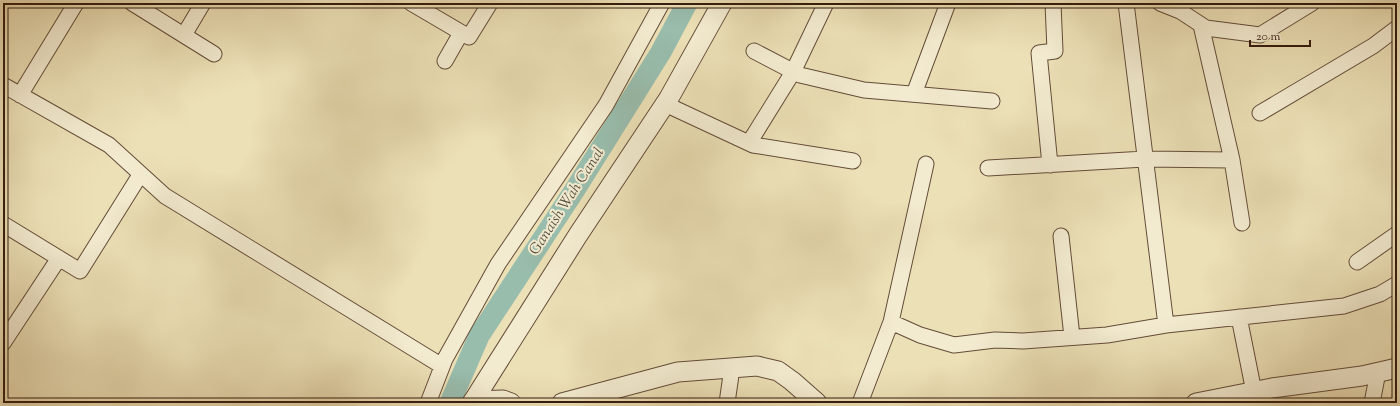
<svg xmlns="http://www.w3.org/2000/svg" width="1400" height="406" viewBox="0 0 1400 406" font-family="'Sorts Mill Goudy',serif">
<rect width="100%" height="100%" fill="#ece0b6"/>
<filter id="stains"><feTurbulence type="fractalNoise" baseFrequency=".005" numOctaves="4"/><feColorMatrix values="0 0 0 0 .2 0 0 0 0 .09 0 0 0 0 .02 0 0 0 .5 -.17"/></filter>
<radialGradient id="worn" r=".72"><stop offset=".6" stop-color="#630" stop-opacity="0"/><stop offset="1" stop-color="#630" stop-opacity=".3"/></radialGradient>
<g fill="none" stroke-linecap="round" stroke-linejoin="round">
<path stroke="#99bdad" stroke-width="21" d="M450,403L479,336L576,188L661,52L687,3"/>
<defs>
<path id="minor" d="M132,3L214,54
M411,3L469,37L490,3
M1126,3L1166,325
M1160,3L1180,11L1206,28L1260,35L1312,3
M1201,25L1232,160L1242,223
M184,35L203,3
M754,51L800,75L864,90L992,101
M445,61L461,33
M3,85L109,145L165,196L442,366
M914,94L948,3
M20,95L76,3
M665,104L753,145L853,161
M1260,113L1373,46L1397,28
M749,143L793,72L826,3
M1050,165L1039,53L1055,51L1053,3
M988,168L1145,159L1232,160
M3,224L80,271L140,175
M1061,236L1072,337
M1357,262L1397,234
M1239,317L1254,392
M891,322L920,335L954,345L995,340L1023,341L1107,335L1166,325L1344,306L1380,294L1397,284
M3,343L59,258
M428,403L445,359L498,264L606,105L662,3
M727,403L732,368
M860,403L891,322L926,164
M1372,403L1378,372"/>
<path id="tertiary" d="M473,401L503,400L511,403
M472,403L578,235L669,98L722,3
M562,403L678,372L757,366L778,371L792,381L817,403
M1196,403L1272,388L1362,376L1397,368"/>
</defs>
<use href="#minor" stroke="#634c38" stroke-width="17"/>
<use href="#tertiary" stroke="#634c38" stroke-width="21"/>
<use href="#minor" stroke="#f3ebd0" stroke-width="15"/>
<use href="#tertiary" stroke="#f3ebd0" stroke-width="19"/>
</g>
<g text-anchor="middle" stroke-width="4" stroke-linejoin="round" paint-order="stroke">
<g font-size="15" font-style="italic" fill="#534c3e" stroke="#f3ebd0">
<text transform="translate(566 201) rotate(-57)" y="5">Ganaish Wah Canal</text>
</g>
</g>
<rect width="1400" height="406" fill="none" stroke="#ece0b6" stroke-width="16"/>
<rect x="4" y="4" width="1392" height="398" fill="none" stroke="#351b0e" stroke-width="2"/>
<rect x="8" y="8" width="1384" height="390" fill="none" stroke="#351b0e"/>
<path d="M1250 40v6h60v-6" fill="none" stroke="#351b0e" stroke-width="2"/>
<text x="1256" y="40" font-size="12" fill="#351b0e" stroke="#f3ebd0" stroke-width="3" paint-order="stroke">20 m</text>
<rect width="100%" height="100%" filter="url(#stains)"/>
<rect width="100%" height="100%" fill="url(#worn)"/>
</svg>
